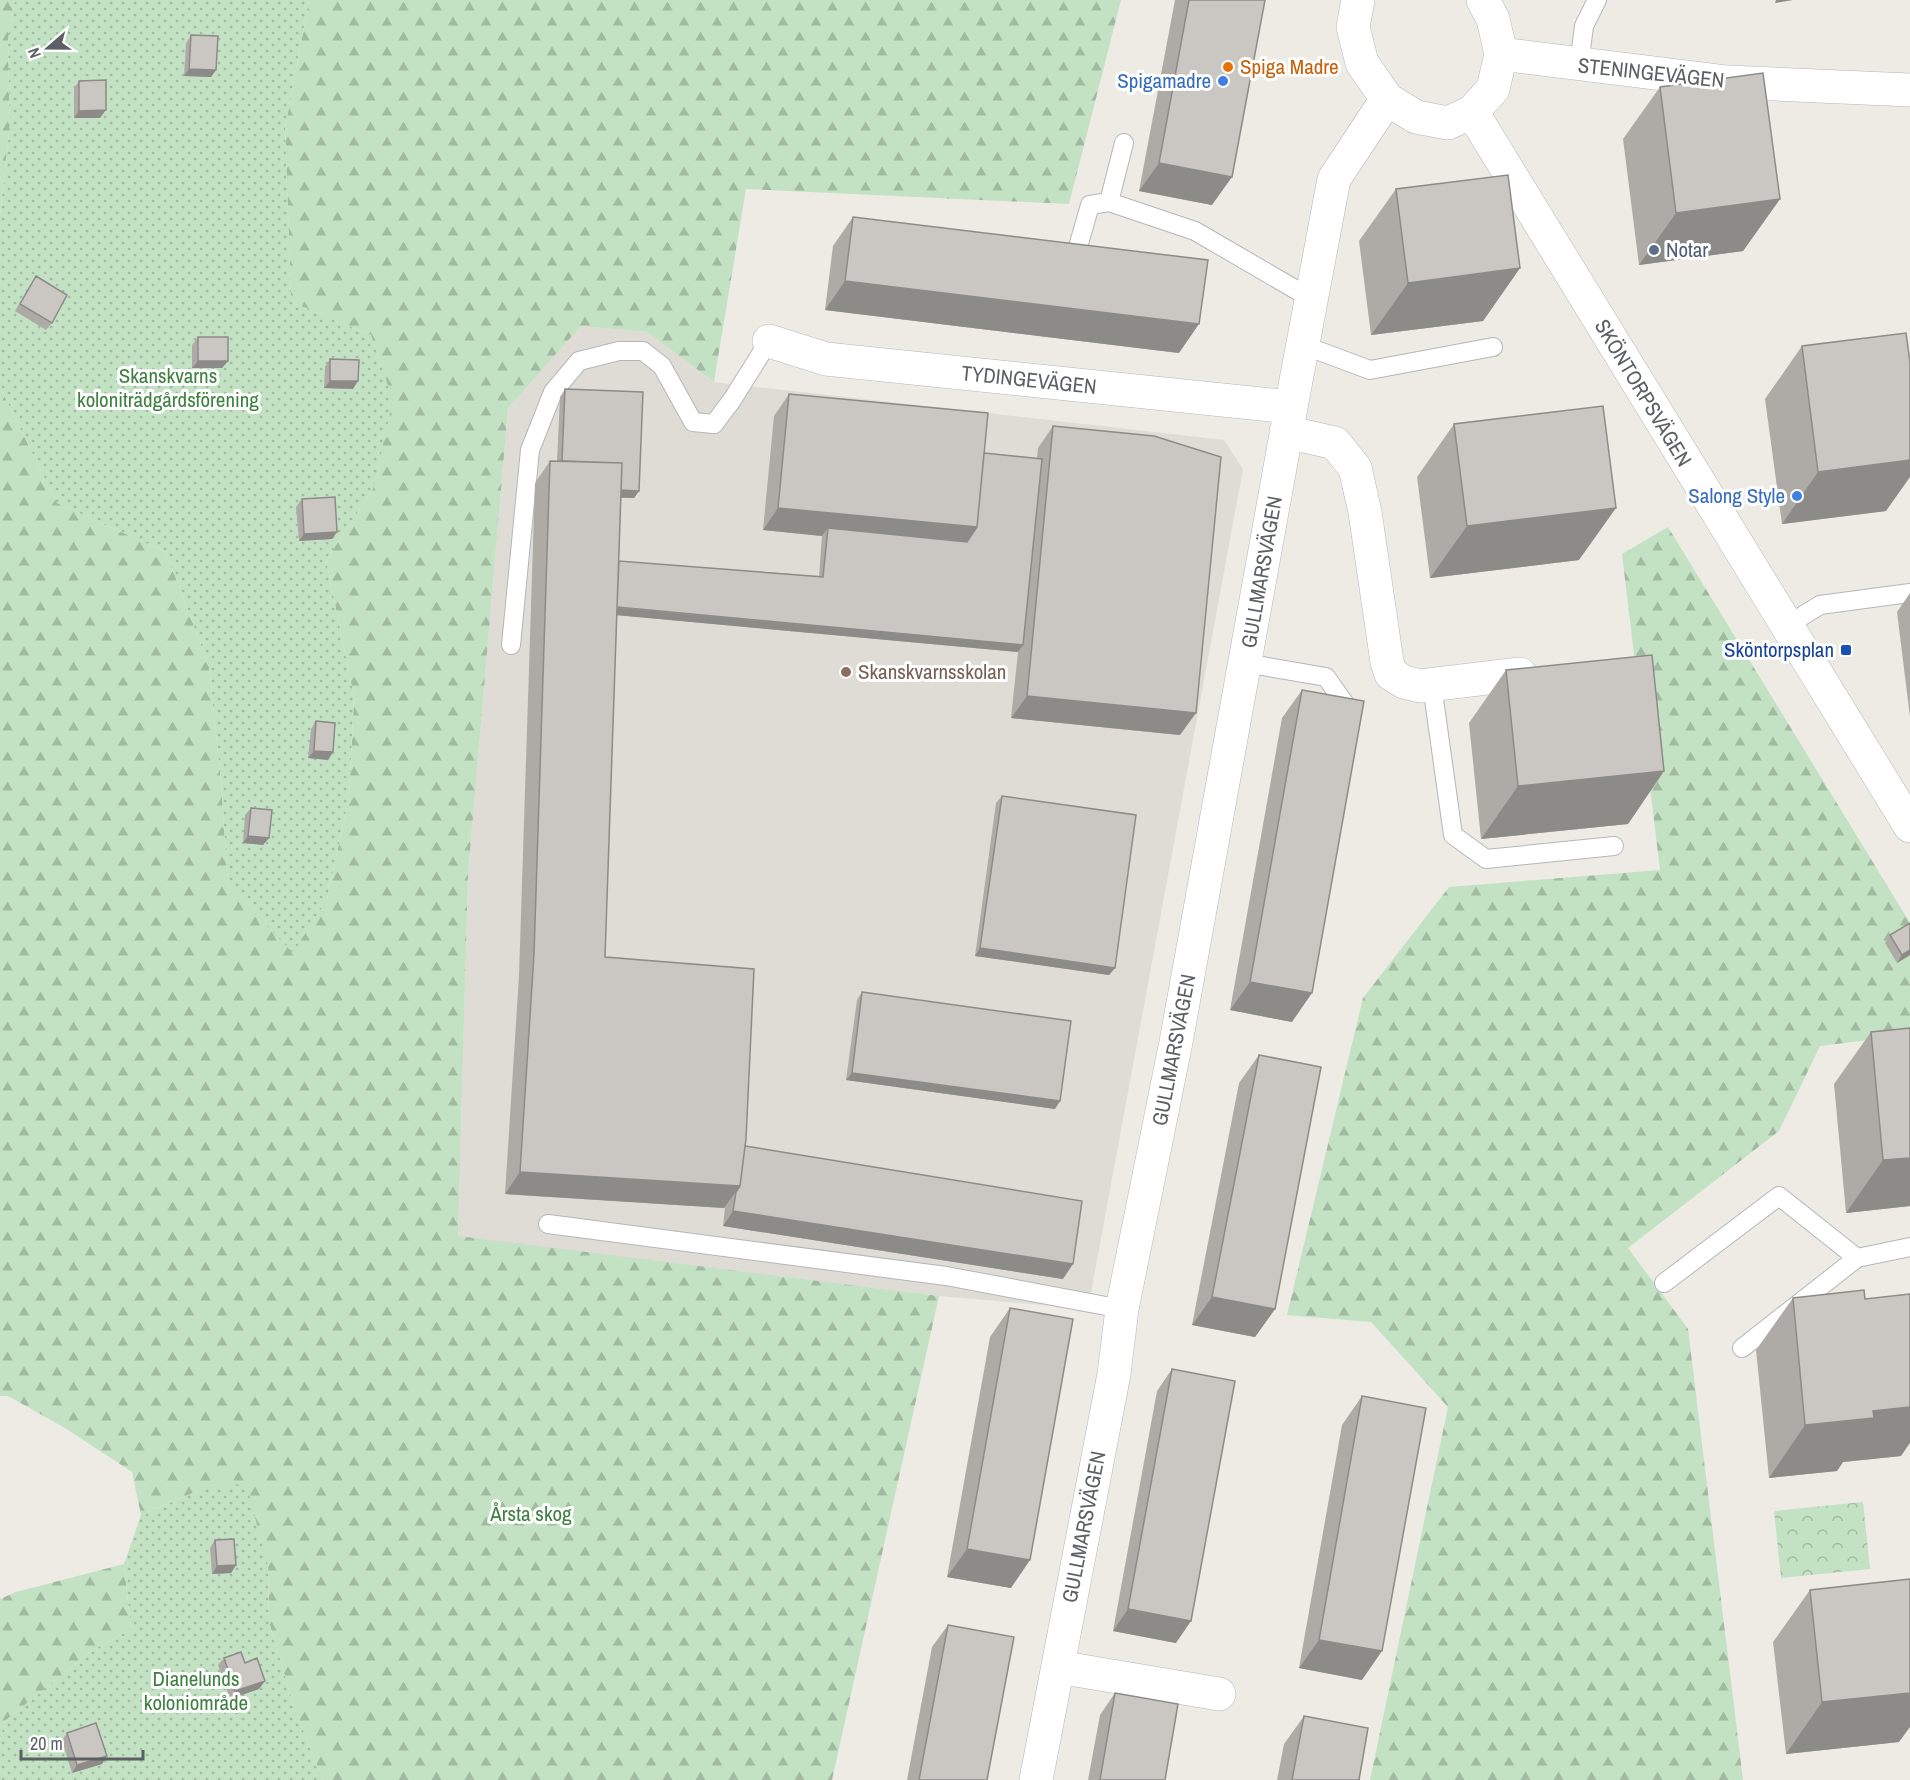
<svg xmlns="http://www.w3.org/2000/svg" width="1910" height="1780" viewBox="0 0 1910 1780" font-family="'Archivo Narrow',sans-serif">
<defs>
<pattern id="forest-firs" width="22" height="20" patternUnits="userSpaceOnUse" patternTransform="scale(1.5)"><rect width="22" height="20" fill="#c3e2c3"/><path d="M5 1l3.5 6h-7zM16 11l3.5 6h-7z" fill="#a2baa2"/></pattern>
<pattern id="park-crowns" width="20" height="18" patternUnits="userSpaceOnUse" patternTransform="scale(1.5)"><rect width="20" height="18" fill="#c3e2c3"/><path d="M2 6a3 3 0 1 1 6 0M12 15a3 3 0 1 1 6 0" fill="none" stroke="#a2baa2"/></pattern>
<pattern id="garden-dots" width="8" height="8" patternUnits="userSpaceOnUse" patternTransform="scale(1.5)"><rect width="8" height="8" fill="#c3e2c3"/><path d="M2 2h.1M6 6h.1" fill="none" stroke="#a2baa2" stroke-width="1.8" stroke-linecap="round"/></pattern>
</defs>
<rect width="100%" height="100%" fill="#edebe4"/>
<path fill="#dfdcd5" d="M581,326L647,332L714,382L1224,440L1243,469L1088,1309L939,1296L458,1237L468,875L508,408Z"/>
<path fill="url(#forest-firs)" d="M0,0H15L8,40L10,124L0,216Z
M309,0H1121L1069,204L746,189L714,382L647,332L581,326L508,408L468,875L458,1236L939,1296L832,1780H323L295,1710L269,1622L268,1566L198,1491L141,1515L132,1472L65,1428L8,1396H0V387L57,503L166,552L209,666L221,781L228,885L327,899L349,797L354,697L326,560L373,489L371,335L291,302L285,128Z
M1668,527L1910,923V1035L1820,1046L1779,1131L1628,1248L1688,1329L1743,1780H1370L1448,1407L1371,1322L1287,1315L1363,998L1449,887L1660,870L1622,554Z
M124,1564L131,1629L93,1650L5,1721L0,1741V1599L16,1592Z"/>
<path fill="url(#park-crowns)" d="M1863,1502L1870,1569L1781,1578L1774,1511Z"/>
<path fill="url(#garden-dots)" d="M15,0H309L285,128L291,302L371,335L393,400L373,489L326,560L354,697L349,797L327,899L293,953L228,885L221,781L209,666L166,552L57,503L0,387V216L10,124L8,40Z
M246,1483L268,1566L269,1622L295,1710L323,1780H0V1741L5,1721L93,1650L131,1629L124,1564L141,1515L198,1491Z"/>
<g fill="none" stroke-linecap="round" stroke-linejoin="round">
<defs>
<path id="lane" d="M1579,65L1584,26L1597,0
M1109,202L1124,143
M1063,261L1078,247L1090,205L1109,202L1195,231L1312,299
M1303,345L1370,370L1493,347
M1786,626L1820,605L1910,593
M511,645L530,450L553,392L579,361L619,351H643L662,366L693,422L714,424L732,400L769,341
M1245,663L1326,677L1350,711
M1432,685L1453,835L1486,859L1614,846
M548,1224L946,1276L1122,1309
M1664,1283L1779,1196L1857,1258L1910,1247
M1742,1348L1857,1258"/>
<path id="street" d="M1358,0L1353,27L1362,63L1387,99L1416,117L1448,123L1472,112L1493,89L1501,54L1493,19L1483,0
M1501,54L1727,82L1910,90
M1472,112L1910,826
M769,341L826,359L1291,407
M1286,432L1335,443L1355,468L1365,512L1387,662L1391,674L1404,682L1420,686L1520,674
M1058,1667L1219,1694
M1036,1780L1114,1374L1122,1309L1176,1042L1291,407L1334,179L1387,99"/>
</defs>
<use href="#lane" stroke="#b4b6b9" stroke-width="20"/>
<use href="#street" stroke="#b4b6b9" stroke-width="34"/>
<use href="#lane" stroke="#fff" stroke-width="18"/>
<use href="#street" stroke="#fff" stroke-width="33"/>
</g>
<path fill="#aeaba7" d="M1175,0H1265L1212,205L1139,191Z
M191,35L216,70L211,77L184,76L186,43Z
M79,81L100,118H74V88Z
M1660,87L1780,199L1743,251L1639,265L1623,139Z
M1396,189L1520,268L1483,321L1371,335L1359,241Z
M853,217L1179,353L825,310L833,246Z
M36,276L52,323L46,330L15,311Z
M198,337L228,361L222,368H192V345Z
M1802,346L1886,511L1782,524L1765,399Z
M330,359L353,389L324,388L325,367Z
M565,389L639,491L634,498H621L619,561L819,576L822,536L763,530L774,416L789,394L984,453L1037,458L1038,448L1053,426L1180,735L1011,718L1018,652L617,615L605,957L745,1146L1063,1279L723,1226L725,1207L724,1208L505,1194L519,976L535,483L550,461H557L560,397Z
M1454,424L1579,560L1430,578L1417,477Z
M302,499L332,539L299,541L296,507Z
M1910,593V717L1897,612Z
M1506,670L1664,771L1628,824L1481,839L1469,723Z
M1302,690L1292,1022L1230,1010L1282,718Z
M316,721L333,752L328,760L308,758L311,729Z
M1002,796L1115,968L1109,975L975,956L996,803Z
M251,808L269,838L263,845L243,843L245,815Z
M1890,935L1910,955L1897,963L1885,943Z
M862,992L1055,1109L846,1080L857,1000Z
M1910,1028V1206L1846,1213L1834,1084L1871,1032Z
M1259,1055L1275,1309L1255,1337L1192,1325L1239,1083Z
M1793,1298L1865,1299L1901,1456L1843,1462L1837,1471L1769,1478L1756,1350Z
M1010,1308L1011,1588L947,1577L990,1337Z
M1172,1369L1176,1643L1113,1631L1157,1391Z
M1362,1396V1680L1299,1668L1342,1425Z
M215,1540L236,1565L231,1573L212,1574L210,1548Z
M1810,1590L1899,1742L1786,1754L1773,1642Z
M948,1625L987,1780H907L932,1647Z
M224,1658L245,1663L259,1689L230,1699L218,1665Z
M1115,1693L1165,1780H1088L1100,1715Z
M1304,1716L1359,1780H1277L1284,1744Z
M67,1733L107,1756L102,1764L72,1773L62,1740Z"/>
<path fill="#8d8b88" d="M1776,0H1793L1775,3Z
M189,69L216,70L211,77L184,76Z
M106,110L100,118H74L79,111Z
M1159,163L1232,177L1212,205L1139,191Z
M1780,199L1743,251L1639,265L1676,213Z
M1520,268L1483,321L1371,335L1408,283Z
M845,281L1199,324L1179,353L825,310Z
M198,361H228L222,368H192Z
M330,381H358L353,389L324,388Z
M1910,460V477L1886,511L1782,524L1818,472Z
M612,490L639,491L634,498L606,497Z
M778,508L977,527L962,549L828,528L822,536L763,530Z
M1616,508L1579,560L1430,578L1467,526Z
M337,532L332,539L299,541L304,534Z
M609,607L1023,645L1018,652L604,614Z
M1027,696L1196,713L1180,735L1011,718Z
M314,751L333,752L328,760L308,758Z
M1664,771L1628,824L1481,839L1518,786Z
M248,836L269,838L263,845L243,843Z
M980,948L1115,968L1109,975L975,956Z
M1910,950V955L1897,963L1902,955Z
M1250,982L1312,993L1292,1022L1230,1010Z
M852,1073L1060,1101L1055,1109L846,1080Z
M1910,1158V1206L1846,1213L1883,1160Z
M520,1172L740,1186L724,1208L505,1194Z
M733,1211L1073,1264L1063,1279L723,1226Z
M1212,1297L1275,1309L1255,1337L1192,1325Z
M1910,1407V1443L1901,1456L1843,1462L1837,1471L1769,1478L1805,1425L1873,1411Z
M967,1549L1030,1560L1011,1588L947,1577Z
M236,1565L231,1573L212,1574L217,1566Z
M1128,1609L1191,1621L1176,1643L1113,1631Z
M1319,1640L1382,1651L1362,1680L1299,1668Z
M265,1681L259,1689L230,1699L235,1691Z
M1910,1693V1727L1899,1742L1786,1754L1822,1702Z
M107,1756L102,1764L72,1773L77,1765Z"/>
<path fill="#cac7c2" stroke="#8d8b88" stroke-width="1.5" d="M1189,0H1265L1232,177L1159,163Z
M191,35L218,36L216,70L189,69Z
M1763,73L1780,199L1676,213L1660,87Z
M106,80V110L79,111V81Z
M1508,175L1520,268L1408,283L1396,189Z
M853,217L1208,260L1199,324L845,281Z
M36,276L67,295L52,323L20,304Z
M1906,333L1910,362V460L1818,472L1802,346Z
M198,337H228V361H198Z
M330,359L359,360L358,381H330Z
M565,389L643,392L639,491L621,490L622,463L562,461Z
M789,394L988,413L977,527L778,508Z
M1603,406L1616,508L1467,526L1454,424Z
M1053,426L1154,436L1221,457L1196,713L1027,696Z
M984,453L1042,459L1023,645L617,607L619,561L823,577L828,528L967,542L977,527Z
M550,461L622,463L605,957L754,969L746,1139L740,1186L520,1172L534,954Z
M335,497L337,532L304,534L302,499Z
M1652,655L1664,771L1518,786L1506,670Z
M1302,690L1364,701L1312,993L1250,982Z
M316,721L335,723L333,752L314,751Z
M1002,796L1136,815L1115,968L980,948Z
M251,808L272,810L269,838L248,836Z
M1910,923V950L1902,955L1890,935Z
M862,992L1071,1021L1060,1101L852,1073Z
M1910,1028V1158L1883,1160L1871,1032Z
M1259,1055L1321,1067L1275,1309L1212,1297Z
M745,1146L1082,1201L1073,1264L733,1211L736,1192L740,1186Z
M1864,1290L1865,1299L1910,1294V1407L1873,1411L1874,1418L1805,1425L1793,1298Z
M1010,1308L1073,1319L1030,1560L967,1549Z
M1172,1369L1235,1381L1191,1621L1128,1609Z
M1362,1396L1426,1408L1382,1651L1319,1640Z
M234,1539L236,1565L217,1566L215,1540Z
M1910,1579V1693L1822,1702L1810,1590Z
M948,1625L1014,1637L987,1780H919Z
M241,1652L245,1663L257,1658L265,1681L235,1691L224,1658Z
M1115,1693L1178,1704L1165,1780H1100Z
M1304,1716L1368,1728L1359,1780H1292Z
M96,1723L107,1756L77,1765L67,1733Z"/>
<circle fill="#e8710a" stroke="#fff" stroke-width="2" cx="1228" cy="67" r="6"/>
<g fill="#3f7fe0" stroke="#fff" stroke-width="2">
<circle cx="1223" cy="81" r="6"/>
<circle cx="1797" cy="496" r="6"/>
</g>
<circle fill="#5c6f8a" stroke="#fff" stroke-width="2" cx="1654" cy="250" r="6"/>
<rect fill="#1a4fb4" stroke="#fff" stroke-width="2" x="1840" y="644" width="12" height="12" rx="3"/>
<circle fill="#8d6e63" stroke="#fff" stroke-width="2" cx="846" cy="672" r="6"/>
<g text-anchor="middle" stroke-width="6" stroke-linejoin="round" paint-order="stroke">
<g font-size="21" fill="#c56008" stroke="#fff" text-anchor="start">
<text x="1240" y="74">Spiga Madre</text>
</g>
<g font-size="21" fill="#5c5f63" stroke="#fff">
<text transform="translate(1651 73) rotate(6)" y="7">STENINGEVÄGEN</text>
<text transform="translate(1029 380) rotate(6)" y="7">TYDINGEVÄGEN</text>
<text transform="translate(1643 393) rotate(59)" y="7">SKÖNTORPSVÄGEN</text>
<text transform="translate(1262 572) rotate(-80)" y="7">GULLMARSVÄGEN</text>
<text transform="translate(1174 1050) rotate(-79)" y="7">GULLMARSVÄGEN</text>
<text transform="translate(1084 1527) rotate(-79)" y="7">GULLMARSVÄGEN</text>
</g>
<g font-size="21" fill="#366cbe" stroke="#fff" text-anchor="end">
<text x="1211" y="88">Spigamadre</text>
<text x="1785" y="503">Salong Style</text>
</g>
<g font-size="21" fill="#4e5e75" stroke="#fff" text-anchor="start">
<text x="1666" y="257">Notar</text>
</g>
<g font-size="21" fill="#3e8040" stroke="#fff">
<text x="168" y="383">Skanskvarns<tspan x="168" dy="24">koloniträdgårdsförening</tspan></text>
<text x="531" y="1521">Årsta skog</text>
<text x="196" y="1686">Dianelunds<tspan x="196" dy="24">koloniområde</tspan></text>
</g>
<g font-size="21" fill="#164399" stroke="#fff" text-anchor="end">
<text x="1834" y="657">Sköntorpsplan</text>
</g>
<g font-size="21" fill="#785e54" stroke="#fff" text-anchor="start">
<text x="858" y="679">Skanskvarnsskolan</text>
</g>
</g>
<g transform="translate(48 48) rotate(250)" stroke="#ffffff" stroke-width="4.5" paint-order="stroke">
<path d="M0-4.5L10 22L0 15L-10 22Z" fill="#5c5f63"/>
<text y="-9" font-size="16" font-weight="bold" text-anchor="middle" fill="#5c5f63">N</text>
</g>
<path d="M21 1750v9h122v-9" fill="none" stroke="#5c5f63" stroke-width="3"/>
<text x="30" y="1750" font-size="18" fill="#5c5f63" stroke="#ffffff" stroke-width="4.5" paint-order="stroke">20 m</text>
</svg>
